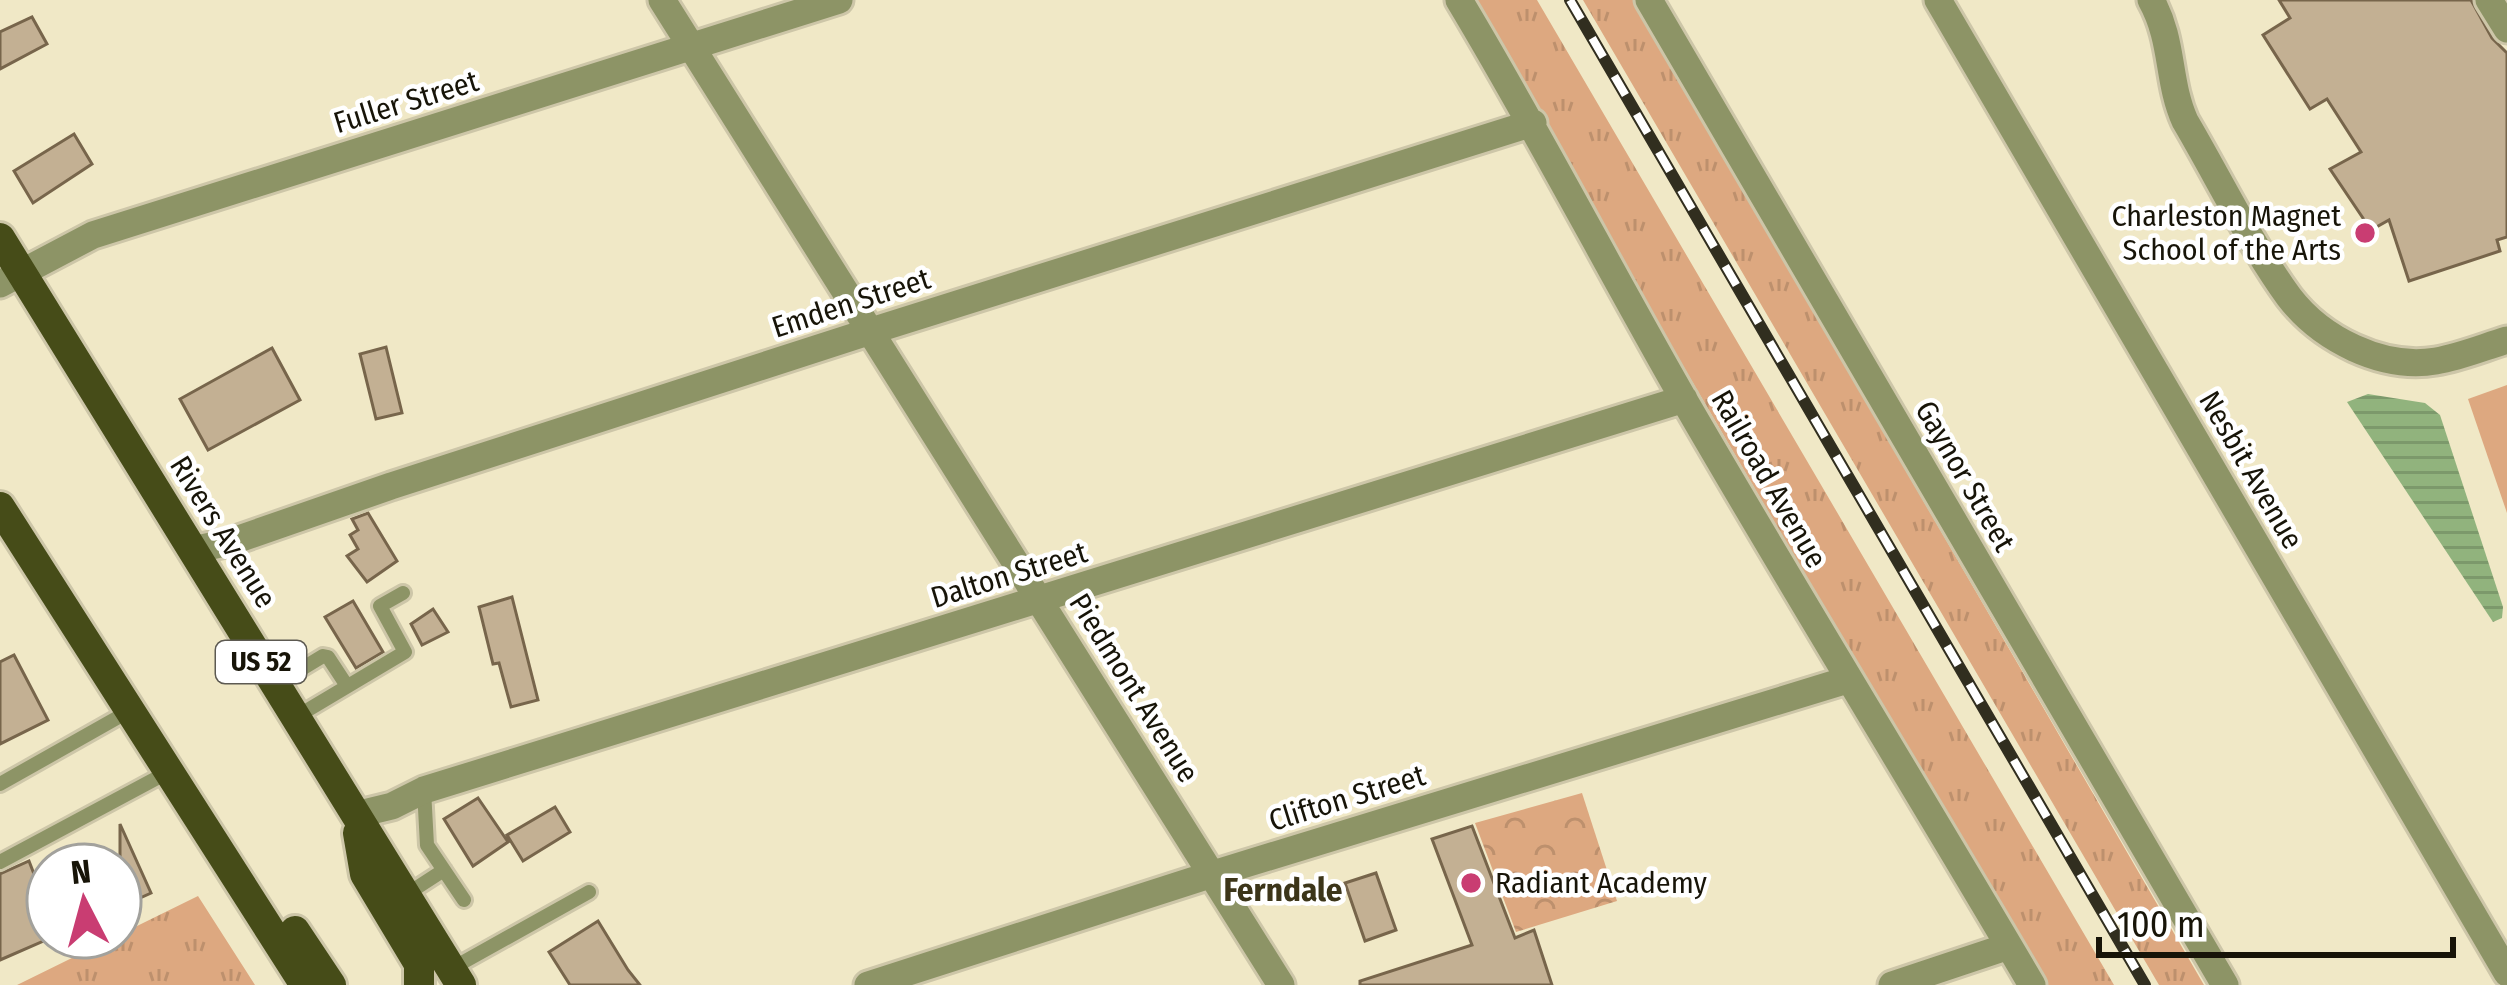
<svg xmlns="http://www.w3.org/2000/svg" width="2507" height="985" viewBox="0 0 2507 985" font-family="'Fira Sans Condensed',sans-serif">
<defs>
<pattern id="grass-tufts" width="24" height="20" patternUnits="userSpaceOnUse" patternTransform="scale(3)"><rect width="24" height="20" fill="#dda880"/><path d="M3 7l-1-3M5 7V3M7 7l1-3M15 17l-1-3M17 17v-4M19 17l1-3" fill="none" stroke="#bd906d"/></pattern>
<pattern id="park-crowns" width="20" height="18" patternUnits="userSpaceOnUse" patternTransform="scale(3)"><rect width="20" height="18" fill="#dda880"/><path d="M2 6a3 3 0 1 1 6 0M12 15a3 3 0 1 1 6 0" fill="none" stroke="#bd906d"/></pattern>
<pattern id="water-rules" width="6" height="5" patternUnits="userSpaceOnUse" patternTransform="scale(3)"><rect width="6" height="5" fill="#91b37d"/><path d="M0 2.5h6" fill="none" stroke="#7c996b"/></pattern>
</defs>
<rect width="100%" height="100%" fill="#f0e8c6"/>
<path fill="url(#grass-tufts)" d="M1469,0H1537L2114,985H2045Z
M1583,0H1633L2204,985H2159Z
M198,896L255,985H17Z"/>
<path fill="url(#park-crowns)" d="M1582,793L1617,901L1516,932L1475,823Z"/>
<path fill="#dda880" d="M2507,385V513L2468,399Z"/>
<path fill="url(#water-rules)" d="M2368,394L2425,403L2440,415L2503,607L2502,618L2493,622L2347,402Z"/>
<path fill="#c3b093" stroke="#77654b" stroke-width="3" d="M2279,0H2471L2492,38L2507,53V237L2497,240L2500,251L2409,281L2389,220L2371,230L2330,169L2361,152L2327,99L2310,109L2263,35L2290,18Z
M32,17L47,44L0,69V32Z
M74,134L92,164L33,203L14,171Z
M386,347L402,413L376,419L360,354Z
M272,348L300,400L208,450L180,399Z
M368,513L397,561L367,582L347,556L358,549L350,535L358,530L352,519Z
M512,597L538,700L511,707L499,663L493,664L479,607Z
M353,601L383,652L356,668L325,617Z
M433,609L448,632L422,645L411,624Z
M14,655L48,720L0,744V662Z
M478,798L508,842L473,866L444,819Z
M555,807L570,832L523,861L507,835Z
M120,824L151,893L120,907Z
M1472,826L1515,938L1534,930L1552,985H1360V981L1472,945L1432,839Z
M29,861L34,874L48,868V939L0,960V874Z
M1376,873L1396,930L1365,941L1345,883Z
M598,921L628,970L640,985H570L549,952Z"/>
<g fill="none" stroke-linecap="round" stroke-linejoin="round">
<defs>
<path id="lane" d="M275,685L323,656L328,657L347,686
M296,717L405,652L380,606L403,593
M0,784L131,710
M424,790L427,845L464,900
M0,862L170,771
M404,896L444,870
M451,969L589,892"/>
<path id="street" d="M662,0L1281,985
M1459,0C1539,133 1610,271 1687,405C1800,600 1918,791 2032,985
M1649,0L2225,985
M1938,0L2507,973
M2151,0C2174,41 2167,81 2185,121C2218,177 2251,245 2289,297C2321,339 2382,370 2436,361C2460,357 2484,347 2507,340
M2489,0L2507,29
M0,284L93,235L839,0
M192,550L230,542L391,486L868,332L1533,123
M355,815L392,806L424,790L1684,399
M868,985L1213,874L1847,680
M1892,985L2009,946"/>
<path id="primary" d="M0,238L461,985
M0,507L305,985
M358,833L365,874L419,964V985
M295,931L331,985"/>
</defs>
<use href="#lane" stroke="#cdc6a8" stroke-width="20"/>
<use href="#street" stroke="#cdc6a8" stroke-width="33"/>
<use href="#primary" stroke="#cdc6a8" stroke-width="36"/>
<use href="#lane" stroke="#8d9466" stroke-width="14"/>
<use href="#street" stroke="#8d9466" stroke-width="27"/>
<use href="#primary" stroke="#464c18" stroke-width="30"/>
<defs>
<path id="rail" d="M1570,0L2145,985"/>
</defs>
<use href="#rail" stroke="#312e1f" stroke-width="12"/>
<use href="#rail" stroke="#fff" stroke-width="8" stroke-dasharray="22" stroke-linecap="butt"/>
</g>
<g fill="#c93d72" stroke="#fff" stroke-width="4.5">
<circle cx="2365" cy="233" r="12"/>
<circle cx="1471" cy="883" r="12"/>
</g>
<g text-anchor="middle" stroke-width="9" stroke-linejoin="round" paint-order="stroke">
<rect fill="#fff" stroke="#5d5a52" stroke-width="3" x="216" y="641" width="90" height="42" rx="9"/>
<g font-size="27" font-weight="bold" fill="#171408">
<text x="261" y="671">US 52</text>
</g>
<g font-size="30" fill="#171408" stroke="#fff">
<text transform="translate(406 102) rotate(-17)" y="10">Fuller Street</text>
<text transform="translate(851 303) rotate(-18)" y="10">Emden Street</text>
<text transform="translate(2251 470) rotate(60)" y="10">Nesbit Avenue</text>
<text transform="translate(1965 476) rotate(60)" y="10">Gaynor Street</text>
<text transform="translate(1769 479) rotate(60)" y="10">Railroad Avenue</text>
<text transform="translate(223 532) rotate(58)" y="10">Rivers Avenue</text>
<text transform="translate(1009 575) rotate(-17)" y="10">Dalton Street</text>
<text transform="translate(1134 688) rotate(58)" y="10">Piedmont Avenue</text>
<text transform="translate(1347 798) rotate(-17)" y="10">Clifton Street</text>
</g>
<g font-size="30" fill="#171408" stroke="#fff" text-anchor="end">
<text x="2341" y="226">Charleston Magnet<tspan x="2341" dy="34">School of the Arts</tspan></text>
<text x="1495" y="893" text-anchor="start">Radiant Academy</text>
</g>
<g font-size="33" font-weight="bold" fill="#3c3519" stroke="#fff">
<text x="1283" y="901">Ferndale</text>
</g>
</g>
<g transform="translate(84 901) rotate(354)"><circle r="57" fill="#ffffff" stroke="#a2a19c" stroke-width="3"/>
<path d="M0-9L21 45L0 30L-21 45Z" fill="#c93d72"/>
<text y="-18" font-size="33" font-weight="bold" text-anchor="middle" fill="#171408">N</text>
</g>
<path d="M2099 937v18h354v-18" fill="none" stroke="#171408" stroke-width="6"/>
<text x="2117" y="937" font-size="36" fill="#171408" stroke="#ffffff" stroke-width="9" paint-order="stroke">100 m</text>
</svg>
